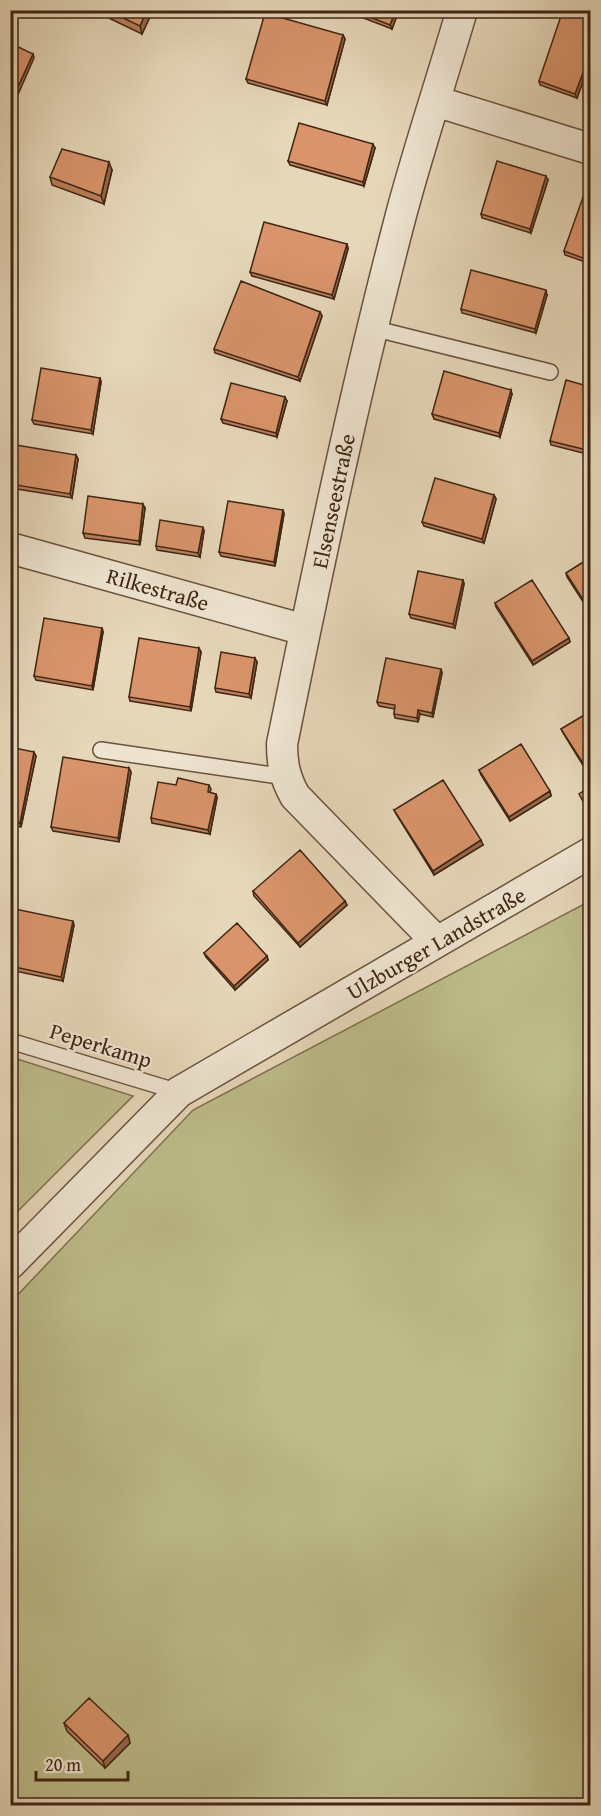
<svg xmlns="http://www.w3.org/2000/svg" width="601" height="1816" viewBox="0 0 601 1816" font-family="'Gentium Book Plus',serif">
<rect width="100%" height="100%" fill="#e6d7b9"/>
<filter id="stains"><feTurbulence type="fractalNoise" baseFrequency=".00333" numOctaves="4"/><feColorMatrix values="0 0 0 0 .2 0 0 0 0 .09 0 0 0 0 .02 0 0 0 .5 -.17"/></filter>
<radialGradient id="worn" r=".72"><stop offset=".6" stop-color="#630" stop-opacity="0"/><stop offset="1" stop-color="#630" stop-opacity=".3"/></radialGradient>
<path fill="#bdbc8a" stroke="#7e704f" stroke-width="1.5" d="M590,901V1805H11L10,1303L193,1110Z
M11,1057L133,1096L11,1218L10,1057Z"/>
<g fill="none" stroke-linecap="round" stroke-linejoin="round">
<defs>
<path id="lane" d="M372,328L550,372
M101,750L286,777
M10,1041L179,1092"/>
<path id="street" d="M435,101L590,149
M10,548L305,630
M437,942L295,796C285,778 282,764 282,744C318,567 355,390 401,215C419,147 442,79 462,10
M10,1264L179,1092L590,853"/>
</defs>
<use href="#lane" stroke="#69523d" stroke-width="18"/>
<use href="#street" stroke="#69523d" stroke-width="33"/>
<use href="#lane" stroke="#efe5d2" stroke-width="15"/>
<use href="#street" stroke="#efe5d2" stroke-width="30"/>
</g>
<path fill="#bb7f5c" stroke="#3f2514" stroke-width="1.5" d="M92,10H153L142,34Z
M343,10H399L392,29Z
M591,10V59L577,98L540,85L539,81Z
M343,35L345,39L327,105L248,83L246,79Z
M375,148L364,186L290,165L288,161Z
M112,170L104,204L52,185L50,177Z
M548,180L531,233L482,218L481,214Z
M591,181V264L565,255L564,251Z
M347,244L348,249L334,299L252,276L250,272Z
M547,295L536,333L462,313L461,309Z
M320,312L322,316L300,381L215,353L214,349Z
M100,378L101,382L93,434L34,424L32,420Z
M591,387V455L551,445L550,441Z
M512,394L500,437L434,419L432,414Z
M287,401L277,437L223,423L221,419Z
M76,455L78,459L72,498L11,488L10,480Z
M494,495L496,499L484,543L424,526L422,522Z
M145,508L140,545L85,538L83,533Z
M283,510L284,514L275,566L221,556L219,552Z
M204,531L200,557L157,550L156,546Z
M591,557V614L567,577L566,573Z
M463,580L464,584L455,628L411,618L409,614Z
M495,603L569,638L570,642L533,665L496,607Z
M102,628L103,632L93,690L36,680L34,676Z
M199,648L201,652L191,711L130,701L129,697Z
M257,662L251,698L216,692L215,688Z
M441,669L442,673L433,717L420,714L418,722L395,718L394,714L395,709L379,706L377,702Z
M591,711V774L589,775L563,733L561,729Z
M10,747L36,756L21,827L10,825Z
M129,768L131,772L119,842L53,831L51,827Z
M479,770L550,791L551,796L510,821L481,775Z
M176,785H209L211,789L210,793L216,794L217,798L210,834L152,823L151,818Z
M394,810L483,845L434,875L396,814Z
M253,891L345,901L347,905L300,947L254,896Z
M10,908L74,925L63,981L10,970Z
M204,953L267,956L268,960L235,990L206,957Z
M64,1723L128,1735L130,1743L105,1768L67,1731Z"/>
<path fill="#98684b" stroke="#3f2514" stroke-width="1.5" d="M147,10H153L142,34L140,26Z
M396,10H399L392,29L390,25Z
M343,35L345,39L327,105L325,101Z
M591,51V59L577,98L575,94Z
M33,54L34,58L13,106L11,102Z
M373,144L375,148L364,186L363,182Z
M109,162L112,170L104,204L101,196Z
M546,176L548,180L531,233L530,229Z
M347,244L348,249L334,299L332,295Z
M546,290L547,295L536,333L535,329Z
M320,312L322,316L300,381L298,377Z
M100,378L101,382L93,434L91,430Z
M511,390L512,394L500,437L499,433Z
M285,397L287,401L277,437L276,433Z
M76,455L78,459L72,498L70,494Z
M494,495L496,499L484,543L482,539Z
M143,504L145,508L140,545L139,541Z
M283,510L284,514L275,566L274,562Z
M203,527L204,531L200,557L198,553Z
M463,580L464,584L455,628L453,624Z
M102,628L103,632L93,690L92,686Z
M569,638L570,642L533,665L532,661Z
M199,648L201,652L191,711L190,707Z
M255,658L257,662L251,698L249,694Z
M441,669L442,673L433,717L432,713Z
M418,710L420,714L418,722L417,718Z
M34,752L36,756L21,827L20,823Z
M129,768L131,772L119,842L118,838Z
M550,791L551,796L510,821L509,817Z
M216,794L217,798L210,834L208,830Z
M481,840L483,845L434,875L433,871Z
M345,901L347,905L300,947L298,943Z
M73,921L74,925L63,981L61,977Z
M267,956L268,960L235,990L234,986Z
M128,1735L130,1743L105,1768L103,1761Z"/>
<path fill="#d9946b" stroke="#3f2514" stroke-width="1.5" d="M106,10H147L140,26Z
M352,10H396L390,25Z
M563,10H591V51L575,94L539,81Z
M265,13L343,35L325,101L246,79Z
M10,43L33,54L11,102L10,101Z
M299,123L373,144L363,182L288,161Z
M62,149L109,162L101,196L50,177Z
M497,161L546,176L530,229L481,214Z
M589,180L591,181V261L564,251Z
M264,222L347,244L332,295L250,272Z
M471,270L546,290L535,329L461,309Z
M241,281L320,312L298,377L214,349Z
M41,368L100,378L91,430L32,420Z
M444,371L511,390L499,433L432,414Z
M566,380L591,387V451L550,441Z
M231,383L285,397L276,433L221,419Z
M16,445L76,455L70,494L10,484Z
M435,478L494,495L482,539L422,522Z
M88,496L143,504L139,541L83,533Z
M228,501L283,510L274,562L219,552Z
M160,520L203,527L198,553L156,546Z
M591,557V612L566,573Z
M418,571L463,580L453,624L409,614Z
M532,580L569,638L532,661L495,603Z
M44,618L102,628L92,686L34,676Z
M139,638L199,648L190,707L129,697Z
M221,652L255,658L249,694L215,688Z
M386,658L441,669L432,713L418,710L417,718L394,714L395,705L377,702Z
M591,711V769L588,771L561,729Z
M521,744L550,791L509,817L479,770Z
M10,747L34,752L20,823L10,821Z
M63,757L129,768L118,838L51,827Z
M178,778L209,785L208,792L216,794L208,830L151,818L158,782L176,785Z
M443,780L481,840L433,871L394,810Z
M591,786V809L588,810L579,794Z
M300,850L345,901L298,943L253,891Z
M10,908L73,921L61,977L10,966Z
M237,923L267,956L234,986L204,953Z
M89,1698L128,1735L103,1761L64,1723Z"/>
<g text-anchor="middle" stroke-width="4.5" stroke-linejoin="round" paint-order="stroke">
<g font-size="22" fill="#3f2514" stroke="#efe5d2">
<text transform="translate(333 501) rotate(-78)" y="8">Elsenseestraße</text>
<text transform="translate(158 589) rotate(16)" y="8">Rilkestraße</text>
<text transform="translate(436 943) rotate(-30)" y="8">Ulzburger Landstraße</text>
<text transform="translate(101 1045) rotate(17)" y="8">Peperkamp</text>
</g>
</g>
<rect width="601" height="1816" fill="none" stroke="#e6d7b9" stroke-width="36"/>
<rect x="12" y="12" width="577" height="1792" fill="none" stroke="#3f2514" stroke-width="3"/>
<rect x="18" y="18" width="565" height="1780" fill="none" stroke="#3f2514" stroke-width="1.5"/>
<path d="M36 1771v9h92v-9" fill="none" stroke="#3f2514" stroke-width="3"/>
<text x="45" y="1771" font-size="18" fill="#3f2514" stroke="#efe5d2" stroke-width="4.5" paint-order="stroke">20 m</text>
<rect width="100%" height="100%" filter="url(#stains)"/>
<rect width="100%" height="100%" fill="url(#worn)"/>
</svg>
